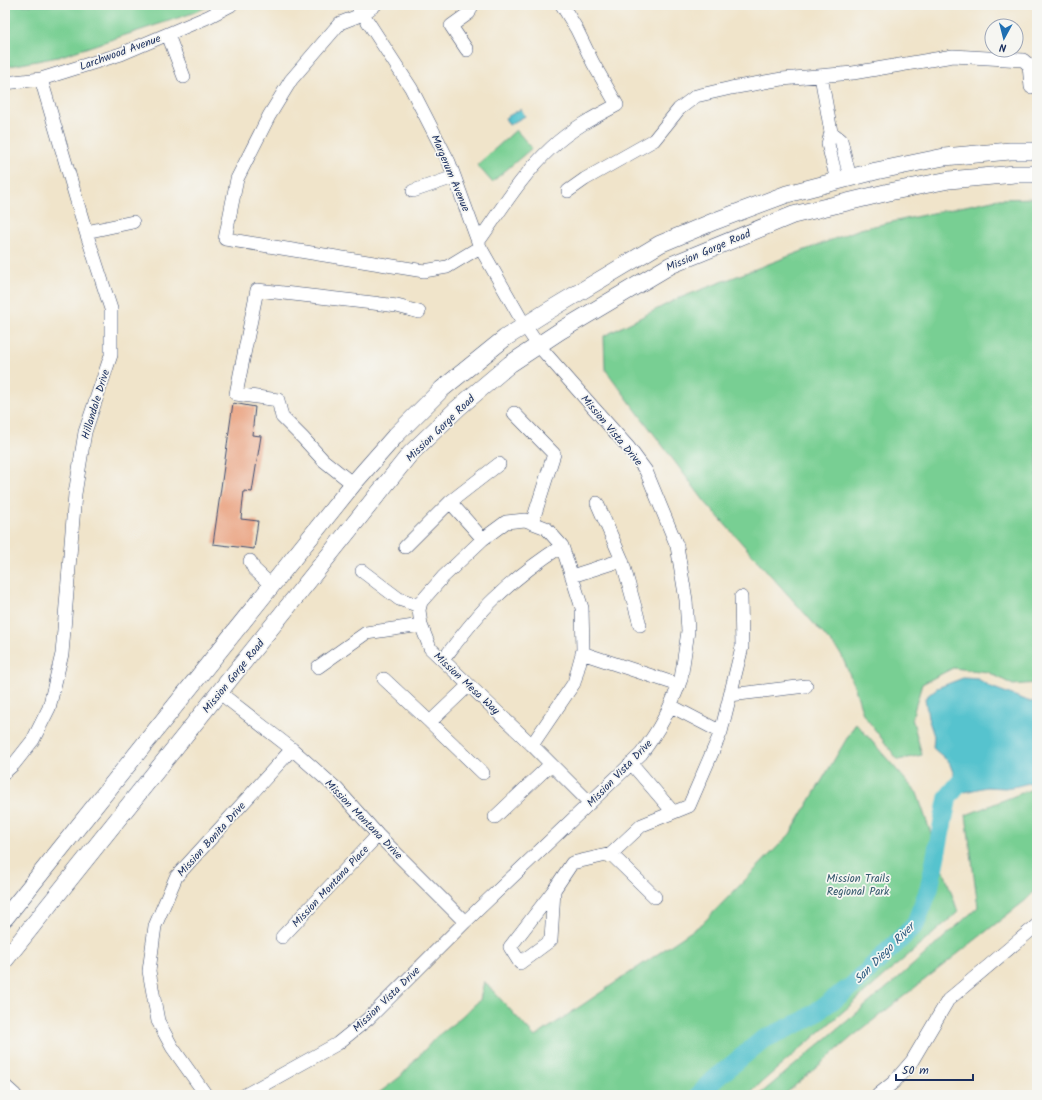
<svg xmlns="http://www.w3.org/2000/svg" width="1042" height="1100" viewBox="0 0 1042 1100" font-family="Kalam,sans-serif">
<rect width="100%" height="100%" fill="#f6f6f2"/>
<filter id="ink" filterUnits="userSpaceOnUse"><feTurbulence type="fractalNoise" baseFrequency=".025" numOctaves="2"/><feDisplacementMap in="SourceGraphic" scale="8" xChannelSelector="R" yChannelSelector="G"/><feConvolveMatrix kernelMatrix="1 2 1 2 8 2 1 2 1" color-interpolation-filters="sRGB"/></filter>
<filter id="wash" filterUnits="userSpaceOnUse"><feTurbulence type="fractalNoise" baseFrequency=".012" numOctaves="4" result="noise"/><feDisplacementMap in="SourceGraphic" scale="16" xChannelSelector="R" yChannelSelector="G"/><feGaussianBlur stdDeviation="0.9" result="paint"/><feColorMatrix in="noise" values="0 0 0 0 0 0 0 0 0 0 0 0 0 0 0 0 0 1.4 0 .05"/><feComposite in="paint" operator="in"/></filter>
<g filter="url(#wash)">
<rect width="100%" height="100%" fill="#f0e4ca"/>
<path fill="#78cf93" stroke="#4a7f78" d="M5,5H212L190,14L58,57L5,67Z
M516,130L532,148L492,182L477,165Z
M1037,198V683L1013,685L988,672L953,668L922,684L912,718L922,755L898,760L863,714L854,685L841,654L705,502L605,369L604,336L677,299L860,229L997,199Z
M856,723L917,793L958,912L747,1095H376L400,1077L436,1037L453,1024L480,1000L484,981L535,1037L702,924L790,834Z
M1037,787V889L1026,900L852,1037L784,1095H759L896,980L978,907L966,815Z"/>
<path fill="#56c3ce" stroke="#387996" d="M521,109L525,116L509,125L505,118Z
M963,678L978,679L991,687L1031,702L1037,700V781L1017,786L1005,788L986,787L965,792L958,785L949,762L933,748L934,736L928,718L925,698L937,688Z"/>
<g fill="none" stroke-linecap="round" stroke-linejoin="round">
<path stroke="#56c3ce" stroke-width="19" d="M699,1095L715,1079L762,1040L805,1020L852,986L915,925L929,889L948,797L967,774L977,769"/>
</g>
<g id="blocks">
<path fill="#eba989" d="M233,403L255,407L252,435L261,436L252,492L244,491L241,519L258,521L254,549L213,544Z"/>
</g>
</g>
<g filter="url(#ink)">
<use href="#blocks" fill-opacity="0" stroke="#3b4a6e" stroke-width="1"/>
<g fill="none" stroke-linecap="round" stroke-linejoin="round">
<defs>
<path id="minor" d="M375,5L363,14L340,23L291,80L269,116L237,179L225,239L424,271L447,267L480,247
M168,35L184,77
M467,50L451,26L469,13L472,5
M821,76L831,132L828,144L837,181
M5,83L41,79L121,54L208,17L231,5
M831,132L841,140L850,178
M413,191L454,177
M568,191L585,179L654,140L679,109L696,96L731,88L782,79L853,73L953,56L1023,60L1029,65L1031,87
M86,232L133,222
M478,242C501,210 522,175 551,148C571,129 594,117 617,105L593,63L576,28L562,5
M514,413L554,454L532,523
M353,484L323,460L303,438L282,417L278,400L236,394L257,290L373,303L397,306L419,312
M450,502L483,539
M597,503L622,560
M525,520L546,528L562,546L582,608L583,650L574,683L532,745L430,648L421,625L419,610L421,602L443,577L483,539L506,522Z
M405,547L450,502L499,464
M250,561L254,569L272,586
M362,571L399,599L420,606
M572,576L622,560L640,625
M582,653L679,685
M443,660C459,639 475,617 494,599C515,579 538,561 562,546
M318,667L366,633L421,625
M384,679L430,722L469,685
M220,693L292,749L337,789L378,835L465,922
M730,695L806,686
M671,706L721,732L742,647L741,597
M430,722L483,773
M532,745L590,803
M631,763L673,812
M5,772L14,764L33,740L49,708L62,654L75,494L85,432L111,355V309L86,232L41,79
M495,817L551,764
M611,854L655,897
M554,890L551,940L520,963L510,947L554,890L572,863L611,854L642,825L689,806L721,732
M282,937L378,835
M5,1086L15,1095
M206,1095L172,1047L158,1021L149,971L155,926L176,877L292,749
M245,1095L337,1044L368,1019L465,922L641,754C660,729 670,709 681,679L688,631L686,600L677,546L646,471L629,448L538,345L525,326L480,247L449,162L411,88L357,5
M878,1095L894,1082L912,1061L948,1000L1037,925"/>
<path id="major" d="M5,918L353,484L396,435L442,389L505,338L548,311L660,244L715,221L787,194L876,171L944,157L1010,151H1037
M5,960L410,454L458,408L510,364L560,331L671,265L793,215L889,192L949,180L1015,174H1037"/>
</defs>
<use href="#minor" stroke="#3b4a6e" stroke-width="14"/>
<use href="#major" stroke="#3b4a6e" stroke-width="18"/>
<use href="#minor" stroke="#fff" stroke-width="13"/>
<use href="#major" stroke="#fff" stroke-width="17"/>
</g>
</g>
<g text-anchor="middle" stroke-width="3.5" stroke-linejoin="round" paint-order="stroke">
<g font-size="11" fill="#1b2f5e" stroke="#f6f6f2">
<text transform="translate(120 52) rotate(-20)" y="4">Larchwood Avenue</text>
<text transform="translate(451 173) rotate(67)" y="4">Margerum Avenue</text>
<text transform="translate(708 250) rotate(-23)" y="4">Mission Gorge Road</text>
<text transform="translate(95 404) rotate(-73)" y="4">Hillandale Drive</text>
<text transform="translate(440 428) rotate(-44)" y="4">Mission Gorge Road</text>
<text transform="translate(612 430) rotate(50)" y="4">Mission Vista Drive</text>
<text transform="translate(233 676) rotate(-51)" y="4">Mission Gorge Road</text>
<text transform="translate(467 683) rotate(43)" y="4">Mission Mesa Way</text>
<text transform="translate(619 773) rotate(-46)" y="4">Mission Vista Drive</text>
<text transform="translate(364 819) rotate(46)" y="4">Mission Montana Drive</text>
<text transform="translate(211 839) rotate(-48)" y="4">Mission Bonita Drive</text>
<text transform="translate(330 886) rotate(-47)" y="4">Mission Montana Place</text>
<text transform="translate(386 999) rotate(-44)" y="4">Mission Vista Drive</text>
</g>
<g font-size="11" fill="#32576b" stroke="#f6f6f2">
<text x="858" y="882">Mission Trails<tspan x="858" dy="13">Regional Park</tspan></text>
</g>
<g font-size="12" font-style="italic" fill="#2d5b80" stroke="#f6f6f2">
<text transform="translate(884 953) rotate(-45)" y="4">San Diego River</text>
</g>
</g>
<rect width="1042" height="1100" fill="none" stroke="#f6f6f2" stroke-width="20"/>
<g transform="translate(1004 38) rotate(187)"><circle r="19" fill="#f6f6f2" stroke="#9ea6b7"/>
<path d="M0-3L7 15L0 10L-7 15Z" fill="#1f6fb2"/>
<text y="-6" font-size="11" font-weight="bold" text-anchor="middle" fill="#1b2f5e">N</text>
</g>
<path d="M896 1074v6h77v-6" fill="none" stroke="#1b2f5e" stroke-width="2"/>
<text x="902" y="1074" font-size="12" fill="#1b2f5e" stroke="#f6f6f2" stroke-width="3" paint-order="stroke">50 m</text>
</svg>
